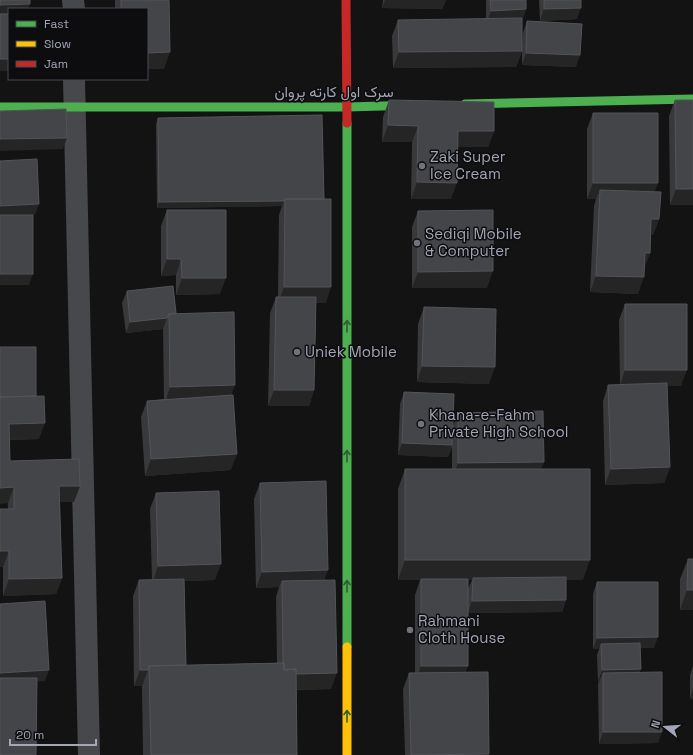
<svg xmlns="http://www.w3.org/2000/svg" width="693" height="755" viewBox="0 0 693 755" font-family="'Space Grotesk',Vazirmatn,sans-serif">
<rect width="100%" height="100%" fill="#131313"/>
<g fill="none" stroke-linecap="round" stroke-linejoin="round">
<path stroke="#47484c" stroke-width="22" d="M73,0L74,9
M74,79L89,755"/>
<path stroke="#4caf50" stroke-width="9" d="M465,104L693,99
M0,107H347L417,105
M347,123V647"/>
<path stroke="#ffc107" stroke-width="9" d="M347,647V755"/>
<path stroke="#c62828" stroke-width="9" d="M346,0L347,123"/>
</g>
<path fill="#39393b" d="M115,0H169L164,69H147V9H115Z
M383,0H446L442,9L382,8Z
M486,0H526V9L522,21V49L523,33L527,21L576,67L522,65V51L516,67L393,68L392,36L398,20L486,19Z
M539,0H581L577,19L540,21Z
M389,100L494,131L488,147H458L451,199H411L412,142H382L383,117Z
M675,100L693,205H670L669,116Z
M593,113L655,192L659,219L653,235H651L650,253L644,268L638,294L590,292L594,206L596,199H587V129Z
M322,115L326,303H316L314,390L309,406H268L270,313L276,297H278L279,215L282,206L157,208L156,124L158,118Z
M167,210L220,294L176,295V275L161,276V226Z
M418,211L487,288H412V227Z
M127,291L176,313L232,395L231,470L145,476L141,417L147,401L164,399L163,329L126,333L122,303Z
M625,304L681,386H667L670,467L664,483L605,485L603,401L608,385H620L619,320Z
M424,307L489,384L417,382L418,324Z
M0,347L36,396L39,439L9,440L10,461L74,502H60L62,578L56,594L3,596V567H0V509H8Z
M404,392L453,426L458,413L541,469L583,580H566V600L562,612L468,613V589L472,580H468L466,672L488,755H405L403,689L409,673H415V595L420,580H398V489L405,469H452V447L448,457L398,455L400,404Z
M260,483L325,580L331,689L296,690L297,755H143L142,686H134L133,596L139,580H152L150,509L156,493L215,580L184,581L186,665L277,663L276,597L279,587L256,588L254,499Z
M688,559L693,610H680V579Z
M597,582L654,648H640L641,669L639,672L658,743L599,744L598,684L599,682H598L597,655L599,649H593V594Z
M693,666V699H690V675Z"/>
<path fill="#252526" d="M385,0H446L442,9L382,8Z
M30,4L28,9H9V16H0V5Z
M581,8L577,19L540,21L544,9Z
M526,9L522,21L487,22L491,11Z
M522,51L516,67L393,68L399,52Z
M170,52L164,69H147V53Z
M526,53L580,55L576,67L522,65Z
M0,59H9V71H0Z
M388,125L418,126L412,142H382Z
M458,131H494L488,147H452Z
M67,138L63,149L0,151V139Z
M417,182L457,183L451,199H411Z
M593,183H658L652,199L600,190L596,199H587Z
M676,189H693V205H670Z
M284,201L282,206L157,208L159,202Z
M39,204L35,215L0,217V206Z
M651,219H659L653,235H646Z
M645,253H650L644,269Z
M167,259H181L176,275L161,276Z
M493,271L487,288H412L418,272Z
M0,274H33L29,285H0Z
M596,276L644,277L638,294L590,292Z
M182,278H226L220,294L176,295Z
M284,287H331L326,303H278Z
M167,318L163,329L126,333L130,322Z
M422,366L495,367L489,384L417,382Z
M625,370H687L681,386H620Z
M235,385L229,401L165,403L170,387Z
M274,390H314L309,406H268Z
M45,423L39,439L3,440L9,424Z
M402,443L452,445L448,457L398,455Z
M237,454L231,470L145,476L151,459Z
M544,462L538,478L452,480L458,463Z
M670,467L664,483L605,485L611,469Z
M59,486H80L74,502H53Z
M14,487L8,503L0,504V488Z
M0,551H9L3,567H0Z
M405,560H590L583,580H472L473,578L472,580H398Z
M221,564L215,580L153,582L158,566Z
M328,570L322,586L282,581L279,587L256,588L262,572Z
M62,578L56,594L3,596L9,579Z
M687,590H693V610H680Z
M566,600L562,612L468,613L472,601Z
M658,637L654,648L601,649V644L599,649H593L597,638Z
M421,666H468L462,682H415Z
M641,669L636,680L603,673L599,682H598L602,670Z
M49,670L45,681L0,684V673Z
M140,670H148L142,686H134Z
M337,673L331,689L277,690L283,674Z
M693,689V699H690Z
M603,732H662L658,743L599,744Z
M489,754L488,755H439Z"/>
<path fill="#444548" stroke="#535459" d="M0,0H30V4L0,5Z
M121,0H169L170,52L147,53V9H121Z
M490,0H526V9L491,11Z
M544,0H581V8L544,9Z
M0,14H9V59H0Z
M522,18V51L399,52L398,20Z
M527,21L582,24L580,55L526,53Z
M389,100L494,102V131H458L457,183L417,182L418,126L388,125Z
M675,100H693V189H676Z
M66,109L67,138L0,139V111Z
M593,113H658V183H593Z
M322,115L324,199H285L284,201L159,202L158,118Z
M37,159L39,204L0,206V161Z
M600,190L661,192L659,219H651L650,253H645L644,277L596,276Z
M285,199H331V287H284Z
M167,210H226V278H182L181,259H167Z
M493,210V271L418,272V211Z
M0,215H33V274H0Z
M173,286L176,313L169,314L167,318L130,322L127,291Z
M276,297H316L314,390H274Z
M625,304H687V370H625Z
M424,307L496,309L495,367L422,366Z
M234,312L235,385L170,387L169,314Z
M0,347H36V396L0,397Z
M667,383L670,467L611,469L608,385Z
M404,392L454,394L452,445L402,443Z
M233,395L237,454L151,459L147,401Z
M44,396L45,423L9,424L10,461L79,459L80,486H59L62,578L9,579V551H0V509H14V487L0,488V397Z
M543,411L544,462L458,463V413Z
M405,469H590V560H405Z
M326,481L328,570L262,572L260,483Z
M219,491L221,564L158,566L156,493Z
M688,559H693V590H687Z
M566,577V600L472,601L473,578Z
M184,579L186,665L149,666L148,670H140L139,580Z
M421,579H468V666H421Z
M335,580L337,673L296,674V669L284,670V663H283L282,581Z
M597,582H658V637L597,638Z
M45,601L49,670L0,673V604Z
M640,643L641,669L602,670L601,644Z
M284,663V670L296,669L297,755H151L149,666Z
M488,672L489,754L411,755L409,673Z
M662,672V732H603V673Z
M0,678H37L36,755H0Z"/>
<defs><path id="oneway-shaft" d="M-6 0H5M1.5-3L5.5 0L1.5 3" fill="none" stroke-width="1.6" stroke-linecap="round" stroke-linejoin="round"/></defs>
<g stroke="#2c5e30">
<use href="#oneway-shaft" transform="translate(347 326) rotate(-90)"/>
<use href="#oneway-shaft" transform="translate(347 456) rotate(-90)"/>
<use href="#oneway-shaft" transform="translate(347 586) rotate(-90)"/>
<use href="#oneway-shaft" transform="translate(347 716) rotate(-90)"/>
</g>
<g fill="#71737c" stroke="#0d0d0f" stroke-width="1.5">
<circle cx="422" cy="166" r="4"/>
<circle cx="417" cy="243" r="4"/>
<circle cx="297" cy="352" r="4"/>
<circle cx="421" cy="424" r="4"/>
<circle cx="410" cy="630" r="4"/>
</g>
<g text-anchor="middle" stroke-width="3" stroke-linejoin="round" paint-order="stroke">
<g font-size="15" fill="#a3a7b5" stroke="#0d0d0f">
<text x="334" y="97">سرک اول کارته پروان</text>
</g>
<g font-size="15" fill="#a3a7b5" stroke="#0d0d0f" text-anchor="start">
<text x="430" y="162">Zaki Super<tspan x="430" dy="17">Ice Cream</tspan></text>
<text x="425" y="239">Sediqi Mobile<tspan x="425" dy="17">&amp; Computer</tspan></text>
<text x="305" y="357">Uniek Mobile</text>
<text x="429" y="420">Khana-e-Fahm<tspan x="429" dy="17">Private High School</tspan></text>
<text x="418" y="626">Rahmani<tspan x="418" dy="17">Cloth House</tspan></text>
</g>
</g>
<rect x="8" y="8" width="140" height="72" fill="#0d0d0f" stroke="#494b51"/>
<rect x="16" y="21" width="20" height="6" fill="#4caf50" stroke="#494b51"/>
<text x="44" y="28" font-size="12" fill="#a3a7b5">Fast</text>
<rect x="16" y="41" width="20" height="6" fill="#ffc107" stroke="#494b51"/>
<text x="44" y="48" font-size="12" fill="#a3a7b5">Slow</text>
<rect x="16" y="61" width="20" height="6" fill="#c62828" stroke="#494b51"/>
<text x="44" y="68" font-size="12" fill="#a3a7b5">Jam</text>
<g transform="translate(665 727) rotate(287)" stroke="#0d0d0f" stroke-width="3" paint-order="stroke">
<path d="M0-3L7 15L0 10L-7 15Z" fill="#a3a7b5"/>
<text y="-6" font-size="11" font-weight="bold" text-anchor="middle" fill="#a3a7b5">N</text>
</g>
<path d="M10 739v6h86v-6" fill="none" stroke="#a3a7b5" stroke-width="2"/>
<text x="16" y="739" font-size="12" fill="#a3a7b5" stroke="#0d0d0f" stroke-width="3" paint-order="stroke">20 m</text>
</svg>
